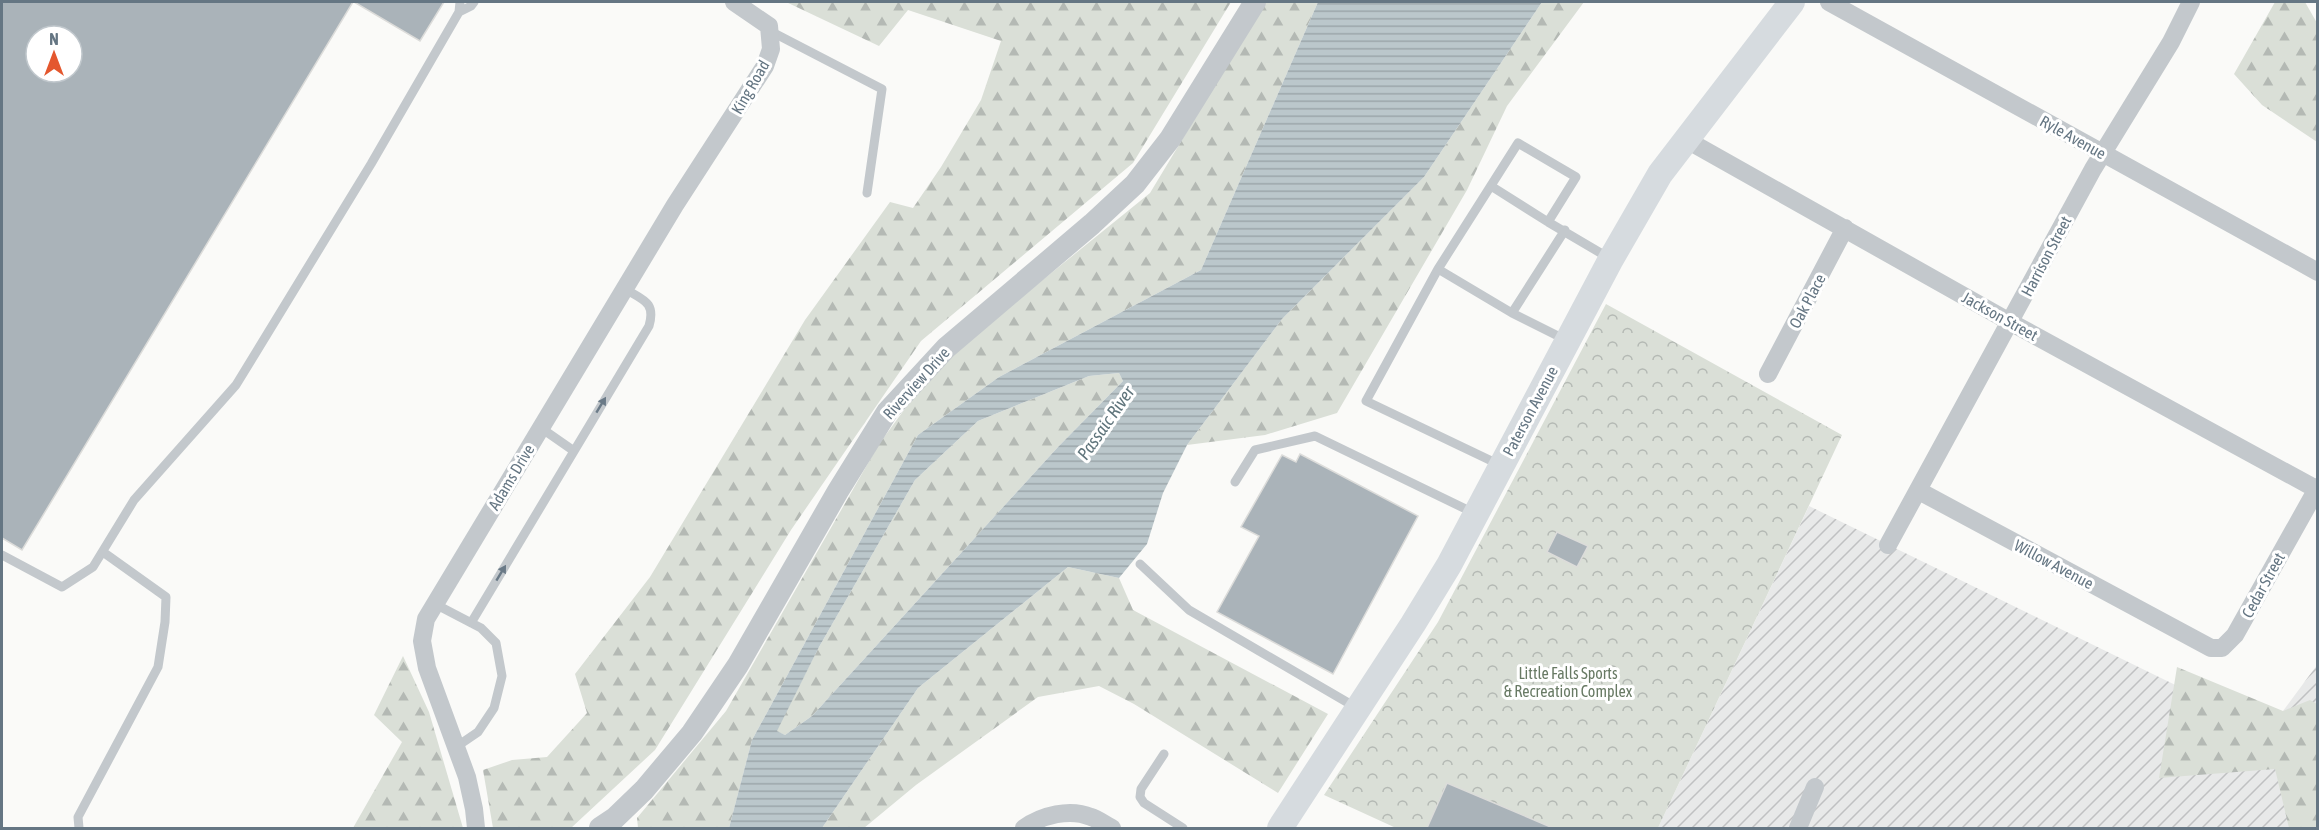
<svg xmlns="http://www.w3.org/2000/svg" width="2319" height="830" viewBox="0 0 2319 830" font-family="'Asap Condensed',sans-serif">
<defs>
<pattern id="industrial-furrows" width="10" height="10" patternUnits="userSpaceOnUse" patternTransform="scale(1.5)"><rect width="10" height="10" fill="#e8e9e9"/><path d="M-1 1l2-2M0 10L10 0M9 11l2-2" fill="none" stroke="#c0c1c2"/></pattern>
<pattern id="forest-firs" width="22" height="20" patternUnits="userSpaceOnUse" patternTransform="scale(1.5)"><rect width="22" height="20" fill="#dadfd7"/><path d="M5 1l3.5 6h-7zM16 11l3.5 6h-7z" fill="#b4b9b4"/></pattern>
<pattern id="park-crowns" width="20" height="18" patternUnits="userSpaceOnUse" patternTransform="scale(1.5)"><rect width="20" height="18" fill="#dadfd7"/><path d="M2 6a3 3 0 1 1 6 0M12 15a3 3 0 1 1 6 0" fill="none" stroke="#b4b9b4"/></pattern>
<pattern id="water-rules" width="6" height="5" patternUnits="userSpaceOnUse" patternTransform="scale(1.5)"><rect width="6" height="5" fill="#bbc7cb"/><path d="M0 2.5h6" fill="none" stroke="#9ca6aa"/></pattern>
</defs>
<rect width="100%" height="100%" fill="#fafaf8"/>
<path fill="url(#industrial-furrows)" d="M1809,506L2247,720L2283,711L2317,665V828H1658Z"/>
<path fill="url(#forest-firs)" d="M786,2H1231L1133,163L921,341L791,530L655,750L571,828H493L483,770L512,760L547,757L587,713L575,674L650,577L805,320L890,202L913,208L941,167L981,100L1001,41L908,10L879,46Z
M1265,2H1318L1201,270L999,377L918,435L752,740L729,828H638L637,818L726,711L879,444L929,376L1013,304L1150,193Z
M1542,2H1584L1507,106L1467,190L1337,413L1265,435L1187,445L1282,319L1424,177Z
M2275,2H2305L2317,23V142L2262,105L2234,74Z
M1119,373L1123,381L1058,447L812,716L785,735L776,731L819,647L915,480L978,421L1089,376Z
M1068,567L1119,578L1133,610L1328,714L1278,793L1134,704L1099,686L1038,697L916,785L864,828H822L918,688Z
M403,656L429,712L463,828H353L402,742L374,715Z
M2177,667L2283,711L2310,700L2317,704V828H2289L2275,769L2159,778Z"/>
<path fill="url(#park-crowns)" d="M1606,304L1842,435L1658,828H1396L1324,795L1438,622Z"/>
<path fill="url(#water-rules)" fill-rule="evenodd" d="M1318,2H1542L1424,177L1282,319L1187,445L1163,493L1147,544L1119,578L1068,567L918,688L822,828H729L752,740L918,435L999,377L1201,270ZM1119,373L1123,381L1058,447L812,716L785,735L777,731L819,647L915,480L978,421L1089,376Z"/>
<path fill="#aab3b9" stroke="#dcdcda" stroke-width="1.5" fill-rule="evenodd" d="M2,2H353L22,550L2,538ZM36,36H72V72H36Z
M354,2H444L420,41Z
M1300,454L1418,516L1333,674L1217,612L1259,536L1241,527L1282,455L1296,462Z
M1557,532L1588,546L1577,567L1547,552Z
M1447,783L1553,828H1427Z"/>
<g fill="none" stroke-linecap="round" stroke-linejoin="round">
<path stroke="#c3c8cc" stroke-width="9" d="M460,2L459,12L471,6L474,2
M770,31L882,89L867,193
M1491,186L1548,222
M1438,269L1512,313L1565,230
M1512,313L1566,340
M541,428L574,451
M1500,465L1366,401L1438,269L1518,143L1576,177L1548,222L1609,258
M1235,482L1255,450L1315,436L1474,513
M2,555L62,587L93,567L134,500L236,385L371,164L459,12
M1140,564L1189,610L1357,708
M435,604L481,628L496,643L502,676L494,708L478,732L456,747
M471,623L649,326C656,302 643,300 625,289
M1164,754L1141,789L1140,797L1144,803L1183,828
M79,828L78,817L158,667L165,622L166,597L103,552"/>
<path stroke="#c3c8cc" stroke-width="18" d="M1829,2L2318,272
M1685,139L2010,322L2318,490
M1768,374L1845,228
M1919,491L2211,648H2222L2235,635L2318,487
M1888,545L2093,169L2171,42L2191,2
M476,828L474,809L467,777L427,668L422,641L426,619L675,205L765,66L771,49L769,26L734,2
M1024,828C1042,815 1070,808 1091,817C1098,819 1105,825 1112,828
M1798,828L1815,787"/>
<path stroke="#c3c8cc" stroke-width="22" d="M600,828L615,818L644,790L692,733L738,665L838,491L887,412L946,348L1092,224L1135,184L1170,139L1255,2"/>
<path stroke="#d6dbdf" stroke-width="26" d="M1280,828L1413,624L1449,565L1611,259L1660,174L1792,2"/>
</g>
<defs><path id="oneway-solid" d="M-6-.8H1V-3.2L6.5 0L1 3.2V.8H-6Z" transform="scale(1.5)"/></defs>
<g fill="#6a7a87">
<use href="#oneway-solid" transform="translate(601 405) rotate(-59)"/>
<use href="#oneway-solid" transform="translate(501 573) rotate(-59)"/>
</g>
<g text-anchor="middle" stroke-width="6" stroke-linejoin="round" paint-order="stroke">
<g font-size="16" fill="#657683" stroke="#fff">
<text transform="translate(750 87) rotate(-60)" y="6">King Road</text>
<text transform="translate(2073 137) rotate(29)" y="6">Ryle Avenue</text>
<text transform="translate(2046 256) rotate(-62)" y="6">Harrison Street</text>
<text transform="translate(1807 301) rotate(-62)" y="6">Oak Place</text>
<text transform="translate(2000 316) rotate(29)" y="6">Jackson Street</text>
<text transform="translate(916 383) rotate(-48)" y="6">Riverview Drive</text>
<text transform="translate(1530 411) rotate(-62)" y="6">Paterson Avenue</text>
<text transform="translate(511 477) rotate(-59)" y="6">Adams Drive</text>
<text transform="translate(2054 564) rotate(28)" y="6">Willow Avenue</text>
<text transform="translate(2263 585) rotate(-61)" y="6">Cedar Street</text>
</g>
<g font-size="16" fill="#687a64" stroke="#fff">
<text x="1568" y="679">Little Falls Sports<tspan x="1568" dy="18">&amp; Recreation Complex</tspan></text>
</g>
<g font-size="18" font-style="italic" fill="#60757c" stroke="#fff">
<text transform="translate(1106 423) rotate(-55)" y="6">Passaic River</text>
</g>
</g>
<rect width="2319" height="830" fill="none" stroke="#657683" stroke-width="6"/>
<g transform="translate(54 54)"><circle r="28" fill="#ffffff" stroke="#c1c8cd" stroke-width="1.5"/>
<path d="M0-4.5L10 22L0 15L-10 22Z" fill="#e4572e"/>
<text y="-9" font-size="16" font-weight="bold" text-anchor="middle" fill="#657683">N</text>
</g>
</svg>
